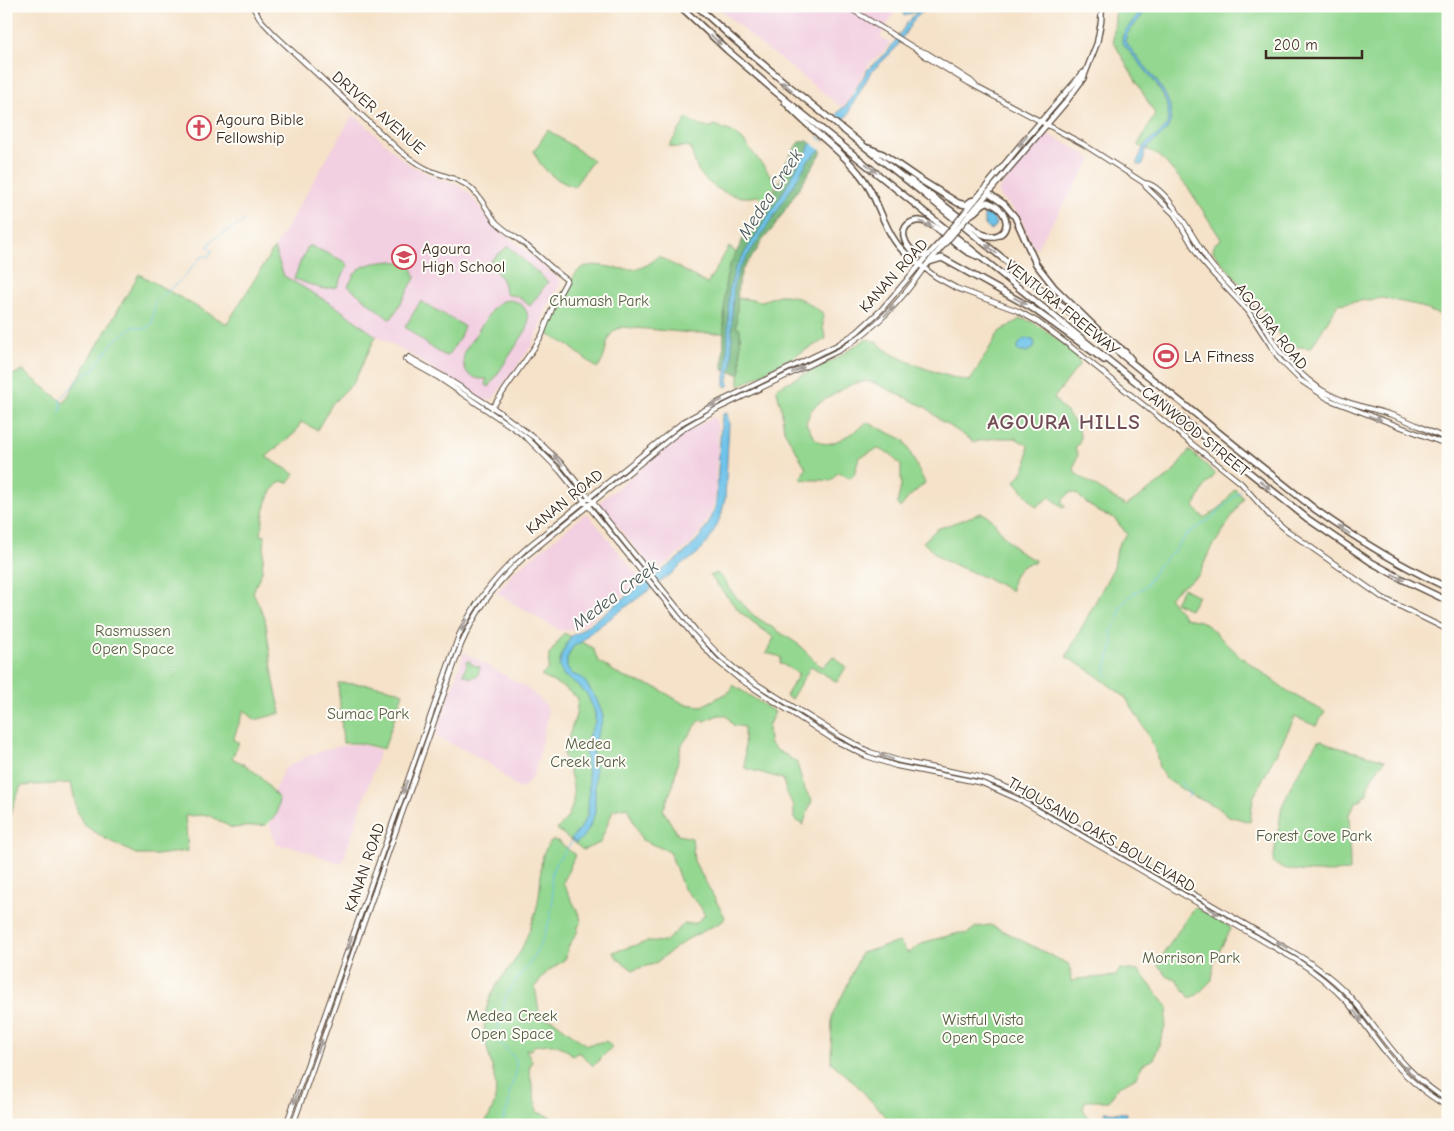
<svg xmlns="http://www.w3.org/2000/svg" width="1454" height="1131" viewBox="0 0 1454 1131" font-family="'Comic Neue',sans-serif">
<rect width="100%" height="100%" fill="#fdfcf7"/>
<filter id="ink" filterUnits="userSpaceOnUse"><feTurbulence type="fractalNoise" baseFrequency=".02" numOctaves="2"/><feDisplacementMap in="SourceGraphic" scale="10" xChannelSelector="R" yChannelSelector="G"/><feConvolveMatrix kernelMatrix="1 2 1 2 8 2 1 2 1" color-interpolation-filters="sRGB"/></filter>
<filter id="wash" filterUnits="userSpaceOnUse"><feTurbulence type="fractalNoise" baseFrequency=".0096" numOctaves="4" result="noise"/><feDisplacementMap in="SourceGraphic" scale="20" xChannelSelector="R" yChannelSelector="G"/><feGaussianBlur stdDeviation="1.12" result="paint"/><feColorMatrix in="noise" values="0 0 0 0 0 0 0 0 0 0 0 0 0 0 0 0 0 1.4 0 .05"/><feComposite in="paint" operator="in"/></filter>
<g filter="url(#wash)">
<rect width="100%" height="100%" fill="#f5e2c9"/>
<path fill="#f2cfe1" d="M716,6H821L824,10L835,6H898L880,37L890,43L885,50L869,64L851,95L844,106H840L775,55L773,52L772,53L766,49Z
M352,116L357,117L402,159L412,166L434,177L456,184L469,193L494,226L525,250L560,280V285L548,305L537,334L530,348L493,399L491,400L488,399L485,402L413,356L350,322L282,277L273,250Z
M1047,134L1062,141L1092,159L1036,249L1030,241L1020,217L1012,207L999,195L998,192L1000,188L1044,135Z
M714,416L718,428L715,499L710,514L702,530L690,545L655,572L600,505V503L601,501L684,434Z
M585,514L589,515L642,581L582,626L566,631L562,629L561,631L496,593L514,572Z
M464,652L527,688L545,704L547,707L548,716L535,771L528,783L522,789L516,787L491,765L465,750L435,737Z
M359,744L380,750L343,862L341,864L294,847L276,845L269,822L264,814L284,769L308,756L333,747Z"/>
<path fill="#93d790" stroke="#678057" d="M1116,6H1448V319L1417,305L1382,298L1338,304L1311,348L1287,346L1263,310L1213,252L1214,244L1221,239L1189,189L1160,156L1138,145L1155,114L1113,41Z
M687,118C696,124 705,131 715,125L732,132L742,139L772,177L778,182L764,202L758,196C736,201 710,189 698,170C694,163 693,154 690,147L685,146L678,148L669,146Z
M548,130L593,160L574,187C557,181 540,170 534,151Z
M308,246H311L344,261L348,265L337,287L323,289L294,279L301,260H302Z
M508,246L548,282L530,306L517,296L508,295L505,293C504,277 498,276 490,264L491,260Z
M729,247L737,253L729,267L725,285L724,333H692L623,327C600,333 611,355 597,368L569,346L547,334C549,321 557,306 564,294C568,287 572,277 578,271C597,253 632,286 658,256L707,284Z
M274,248L284,276L338,308L376,336L354,382L332,404L317,430L301,422L295,433L266,457L295,474L288,483L281,481C264,495 264,515 261,535L265,536L262,571L253,592L265,618L274,682L281,713L255,720L244,710L233,740L239,742L232,758L247,766L261,777L279,799L277,814L266,825L232,828L208,815L185,816L188,851L157,855H138L106,839L84,825L77,811L71,783L21,786L6,825V379L22,370L64,403L139,274L227,324Z
M392,261C404,263 414,264 415,278L392,318L389,319L348,286C351,282 353,275 356,272C364,263 381,262 392,261Z
M779,295C798,294 807,303 823,313V328L826,339L739,386V374L741,369L740,330L736,327L737,298L762,301Z
M509,300C525,302 531,314 527,329L489,387L485,384L487,379C469,380 461,371 464,352L493,308L502,301Z
M420,302H422L464,326L459,339L448,356C438,355 415,334 405,327Z
M1020,319C1035,318 1064,346 1077,356L1080,364L1054,398C1062,410 1092,432 1075,448L1078,454L1074,467L1075,473L1126,506L1172,474L1189,450L1216,474L1205,486L1194,507L1204,518L1220,508L1235,489L1243,498L1225,528L1209,552L1199,575L1179,588L1169,597L1185,618L1200,621L1207,625L1241,657L1292,694L1325,712L1316,726L1295,717L1253,798L1250,822L1229,816L1217,807L1191,795L1165,778L1159,768L1156,752L1149,737L1139,719L1125,697L1089,670L1066,657L1114,567L1117,549L1120,542L1127,534L1114,518L1099,512L1084,501L1077,494L1071,492C1068,494 1064,499 1062,501L1065,507L1064,508L1050,497L1036,507L1015,481C1027,468 1028,462 1028,445L1015,438H995L974,442L944,422H942L927,408L877,384L867,381L852,384L819,403L811,410L806,423C816,444 823,449 843,438C852,433 860,429 867,422L904,440L925,483L908,498L900,508L897,504L901,486V466L891,454L878,449L859,457L854,475L849,478L838,472L831,481C821,479 811,481 800,479L806,468L784,430L781,406L776,388L835,359L866,339L878,342C885,357 952,379 970,381L999,332Z
M981,513C994,517 995,525 1003,535C1007,540 1013,545 1017,550C1021,554 1029,557 1035,560L1034,563C1020,563 1011,576 1012,590H1009L993,581L941,559L923,542L937,529Z
M717,573L726,582L729,589L753,615L798,644L818,664L823,667L833,656L846,667L837,682L811,666L791,699L786,696L799,674L780,663L781,658L778,656L766,653L774,638L740,612L710,576Z
M1183,588L1198,596L1190,610L1175,602Z
M564,633L593,648L598,661L623,677L657,688L684,704L702,706L729,692L733,685L775,712L768,726L769,743L778,751L786,755L797,763L804,788L812,800L803,825L794,819V806L786,792L783,779L745,768L744,727L733,725L727,716L718,715L705,721L700,720L681,746L673,785L663,810L678,835L692,838L694,861L725,917L723,921L686,940L654,964L633,970L618,959L613,952L650,941L665,942L684,924L696,923L705,915L700,906L683,888L670,852L642,840L627,807L613,810L600,843L583,850L557,829C560,826 564,822 567,818C580,797 571,774 563,754L576,715L578,698L563,687L541,676L548,669L549,655Z
M468,661H470L471,664L480,667L478,675L471,678L463,674L467,664L466,662Z
M338,683C360,684 384,684 403,693L384,749L359,743H343Z
M1322,740L1333,746L1385,760C1378,769 1366,782 1367,794L1364,795L1362,799L1356,802L1349,814L1350,871C1333,872 1285,875 1273,862L1282,806L1293,782L1315,745L1318,741Z
M552,840L558,841L575,855L563,883L580,916L581,924L578,926V931L568,947L566,957L564,960L547,972L535,987L540,1018L553,1020L586,1045L606,1041L612,1047L593,1066L580,1053H576L574,1056C557,1042 554,1043 533,1046L531,1050L526,1049L532,1061L529,1069L537,1112L553,1118L555,1125H486L485,1123C512,1084 479,1057 485,1016C490,986 506,976 520,952C525,942 529,931 533,920C537,909 539,898 540,887C542,867 538,856 552,840Z
M1195,907L1230,927L1231,929L1214,961L1212,980L1197,995L1190,998L1176,979L1168,977L1157,964L1192,910Z
M990,925L1003,931L1070,965L1071,982L1078,979L1116,976L1120,969L1139,971L1168,1007L1165,1027L1154,1059L1143,1064L1136,1077L1117,1088L1109,1101H1085L1083,1108L1091,1125H893L854,1082L831,1062L832,1016L846,988L861,953L899,942L908,953L925,942L959,933L967,934L976,927Z"/>
<path fill="#76b87a" stroke="#58714c" d="M807,140L822,152L774,227L761,242L757,250L742,270L738,285L736,327L740,329L741,370L739,374L723,370L725,285L729,267L747,231L763,216L770,197L778,185L782,177V169L794,149L800,142Z"/>
<path fill="#6dc3ea" stroke="#547684" d="M921,6H937L921,13L913,21L895,49L871,72L850,109V112L820,150L808,161L778,210L739,269L734,284L732,314V366L728,379L729,385L725,387V376L727,366L729,291L735,268L785,189L799,163L807,152L809,146L843,107L846,106L868,69L889,50L907,23L918,11L904,16L903,13Z
M1143,6H1147L1141,17L1127,34L1125,41C1139,63 1185,101 1167,129C1164,135 1151,143 1145,150L1143,164L1141,165H1138L1137,162C1140,157 1141,150 1145,145C1151,138 1162,134 1166,126C1178,99 1140,66 1125,46C1123,44 1122,41 1122,38C1122,32 1140,14 1143,6Z
M987,211C993,214 995,220 996,226L991,230C983,226 984,221 984,213Z
M1026,338L1033,340L1035,343L1034,348C1028,352 1023,354 1017,350C1018,344 1021,341 1026,338Z
M727,413L729,424L725,499L721,516L710,539L699,552L688,561L684,562L671,574L590,633L580,643L574,646L570,652L567,659V667L572,674L581,677L586,683L597,700L603,716L601,725L592,749L595,766V813L589,828L583,837L576,843L571,839L580,829L588,814L589,783L585,751L588,737L595,722V713L587,694L574,682L563,675L559,666L562,653L571,636L577,633C597,619 616,604 636,589C668,565 707,545 716,503L721,423L723,414Z
M1105,1112L1126,1113L1125,1122L1122,1125H1109L1106,1119Z"/>
<path fill="#f5e2c9" d="M834,113L845,122L822,151L810,142L815,135L826,144L816,133Z"/>
<g fill="none" stroke-linecap="round" stroke-linejoin="round">
<path stroke="#6dc3ea" stroke-width="1" d="M59,414L62,409L60,400L82,375L92,371L114,341L134,326L144,329L152,324L155,302L182,279L201,257L209,256L212,251L208,247L212,240L244,221
M1107,676L1106,669L1113,644L1111,632L1117,623L1121,606L1131,595L1146,586L1158,566L1174,551L1187,534L1213,517L1240,491
M1180,781L1190,794L1188,798
M501,1125L509,1104V1093L516,1073V1060L500,1042L498,1027L505,999L509,990L529,964L542,941L550,919L553,898L551,879L552,872L557,861L573,841"/>
</g>
</g>
<g filter="url(#ink)">
<g fill="none" stroke-linecap="round" stroke-linejoin="round">
<defs>
<path id="secondary" d="M252,6L261,20L275,35L400,151C409,158 418,165 429,170C442,176 459,178 471,188C481,197 487,211 496,222C504,230 514,236 523,243C538,254 551,269 567,280L554,304L542,335L534,348L492,408
M846,6L916,49L927,53L971,81L975,85
M916,49L925,56L969,83L1083,144L1144,183C1167,183 1197,246 1210,263C1224,281 1241,294 1254,311C1264,323 1270,337 1279,350C1290,365 1305,378 1320,389C1342,403 1367,407 1392,415C1411,421 1429,432 1448,439
M1144,183L1146,187L1174,214L1201,260L1214,275L1248,311L1280,360L1300,380L1330,400L1448,445
M409,357L443,376L498,411L536,439L563,465L696,631L721,657L744,676L840,736L870,752L900,761L980,777L1016,791L1293,952C1315,965 1336,980 1353,1000C1384,1037 1404,1074 1448,1100
M405,359L439,378L515,429L528,439L560,471L692,634L716,660L738,678L834,740L866,756L896,766L982,783L1020,800L1296,960C1315,972 1332,986 1347,1002C1361,1018 1373,1037 1387,1054C1404,1076 1424,1093 1448,1107
M286,1125L459,635C476,599 500,571 530,545L683,422L721,401L837,345L857,332L881,310L928,255
M293,1125L461,645C475,613 494,585 520,561L675,435L686,427L717,409L840,350C876,328 900,302 924,268L936,277L956,288L1018,311L1038,322L1070,346L1241,483L1269,515L1285,529L1383,598L1448,630"/>
<path id="primary" d="M962,216L1022,143L1083,73
M966,219L1066,102L1083,79L1097,43L1101,22L1102,6
M928,255L944,238
M920,265L924,268L947,241"/>
<path id="highway" d="M680,6L727,50L777,93L1117,367L1308,519L1371,562L1404,580L1448,601
M697,6C771,75 851,135 929,198C1057,303 1186,407 1316,510C1358,540 1401,566 1448,588
M785,102C808,129 840,148 862,177C877,196 881,221 895,241C901,251 911,258 920,265
M868,148L883,154L919,179L958,203L966,205L971,201L975,200
M910,180L982,234C1007,245 1018,214 988,202C980,203 977,213 969,215
M988,193L1004,204L1015,217L1036,264L1054,287L1101,333L1125,352L1131,359
M928,255C925,255 923,255 920,255C904,250 895,225 916,221C930,218 954,243 966,251C969,253 973,254 977,256
M929,262L942,258L1032,308L1104,360"/>
</defs>
<use href="#secondary" stroke="#574638" stroke-width="6"/>
<use href="#primary" stroke="#574638" stroke-width="7"/>
<use href="#highway" stroke="#574638" stroke-width="8"/>
<use href="#secondary" stroke="#fff" stroke-width="4"/>
<use href="#primary" stroke="#fff" stroke-width="4.5"/>
<use href="#highway" stroke="#fff" stroke-width="5"/>
<defs>
<path id="primary-bridge" d="M944,238L962,216
M947,241L966,219"/>
</defs>
<use href="#primary-bridge" stroke="#574638" stroke-width="7" stroke-linecap="butt"/>
<use href="#primary-bridge" stroke="#fff" stroke-width="4.5"/>
</g>
<defs><path id="oneway-solid" d="M-6-.8H1V-3.2L6.5 0L1 3.2V.8H-6Z" transform="scale(1.25)"/></defs>
<g fill="#a79f9a">
<use href="#oneway-solid" transform="translate(716 40) rotate(43)"/>
<use href="#oneway-solid" transform="translate(787 86) rotate(-141)"/>
<use href="#oneway-solid" transform="translate(1023 141) rotate(130)"/>
<use href="#oneway-solid" transform="translate(871 168) rotate(39)"/>
<use href="#oneway-solid" transform="translate(926 224) rotate(22)"/>
<use href="#oneway-solid" transform="translate(991 249) rotate(-141)"/>
<use href="#oneway-solid" transform="translate(1020 301) rotate(29)"/>
<use href="#oneway-solid" transform="translate(889 311) rotate(-46)"/>
<use href="#oneway-solid" transform="translate(798 370) rotate(-25)"/>
<use href="#oneway-solid" transform="translate(716 403) rotate(153)"/>
<use href="#oneway-solid" transform="translate(1375 418) rotate(20)"/>
<use href="#oneway-solid" transform="translate(558 460) rotate(-132)"/>
<use href="#oneway-solid" transform="translate(1265 485) rotate(38)"/>
<use href="#oneway-solid" transform="translate(1344 530) rotate(-146)"/>
<use href="#oneway-solid" transform="translate(1398 577) rotate(29)"/>
<use href="#oneway-solid" transform="translate(464 625) rotate(115)"/>
<use href="#oneway-solid" transform="translate(886 757) rotate(-163)"/>
<use href="#oneway-solid" transform="translate(405 787) rotate(109)"/>
<use href="#oneway-solid" transform="translate(1213 911) rotate(30)"/>
<use href="#oneway-solid" transform="translate(350 943) rotate(109)"/>
<use href="#oneway-solid" transform="translate(1282 945) rotate(-150)"/>
<use href="#oneway-solid" transform="translate(1358 1016) rotate(53)"/>
<use href="#oneway-solid" transform="translate(320 1046) rotate(-71)"/>
<use href="#oneway-solid" transform="translate(1409 1071) rotate(-136)"/>
<use href="#oneway-solid" transform="translate(296 1097) rotate(109)"/>
</g>
</g>
<defs>
<symbol id="church-ring" viewBox="-11 -11 22 22"><circle r="9.5" fill="#fdfcf7" stroke="#d1495b" stroke-width="1.5"/><path d="M-1.2-6h2.4v3.5h3.3v2.4h-3.3V6h-2.4V-.1h-3.3v-2.4h3.3Z" fill="#d1495b"/></symbol>
<symbol id="school-ring" viewBox="-11 -11 22 22"><circle r="9.5" fill="#fdfcf7" stroke="#d1495b" stroke-width="1.5"/><path d="M0-5L7-2L0 1L-7-2ZM-4 1L0 2.5L4 1V4Q0 6-4 4Z" fill="#d1495b"/></symbol>
<symbol id="stadium-ring" viewBox="-11 -11 22 22"><circle r="9.5" fill="#fdfcf7" stroke="#d1495b" stroke-width="1.5"/><path d="M0-5a6.5 5 0 1 0 0 10a6.5 5 0 1 0 0-10ZM-3.5-1.8h7v3.6h-7Z" fill="#d1495b"/></symbol>
</defs>
<g fill-rule="evenodd">
<use href="#church-ring" x="185" y="114" width="28" height="28"/>
<use href="#school-ring" x="390" y="243" width="28" height="28"/>
<use href="#stadium-ring" x="1152" y="342" width="28" height="28"/>
</g>
<g text-anchor="middle" stroke-width="4" stroke-linejoin="round" paint-order="stroke">
<g font-size="16" fill="#3b2a1e" stroke="#fdfcf7">
<text transform="translate(379 112) rotate(41)" y="6">DRIVER AVENUE</text>
<text transform="translate(893 275) rotate(-48)" y="6">KANAN ROAD</text>
<text transform="translate(1063 307) rotate(39)" y="6">VENTURA FREEWAY</text>
<text transform="translate(1272 326) rotate(51)" y="6">AGOURA ROAD</text>
<text transform="translate(1196 431) rotate(39)" y="6">CANWOOD STREET</text>
<text transform="translate(564 501) rotate(-39)" y="6">KANAN ROAD</text>
<text transform="translate(1102 834) rotate(30)" y="6">THOUSAND OAKS BOULEVARD</text>
<text transform="translate(364 867) rotate(-71)" y="6">KANAN ROAD</text>
</g>
<g font-size="16" fill="#3b2a1e" stroke="#fdfcf7" text-anchor="start">
<text x="216" y="125">Agoura Bible<tspan x="216" dy="18">Fellowship</tspan></text>
<text x="422" y="254">Agoura<tspan x="422" dy="18">High School</tspan></text>
<text x="1184" y="362">LA Fitness</text>
</g>
<g font-size="16" fill="#555e40" stroke="#fdfcf7">
<text x="599" y="306">Chumash Park</text>
<text x="133" y="636">Rasmussen<tspan x="133" dy="18">Open Space</tspan></text>
<text x="368" y="719">Sumac Park</text>
<text x="588" y="749">Medea<tspan x="588" dy="18">Creek Park</tspan></text>
<text x="1314" y="841">Forest Cove Park</text>
<text x="1191" y="963">Morrison Park</text>
<text x="512" y="1021">Medea Creek<tspan x="512" dy="18">Open Space</tspan></text>
<text x="983" y="1025">Wistful Vista<tspan x="983" dy="18">Open Space</tspan></text>
</g>
<g font-size="18" font-style="italic" fill="#4a585b" stroke="#fdfcf7">
<text transform="translate(770 194) rotate(-57)" y="6">Medea Creek</text>
<text transform="translate(615 595) rotate(-37)" y="6">Medea Creek</text>
</g>
<g font-size="21" font-weight="bold" letter-spacing="1" fill="#714d55" stroke="#fdfcf7">
<text x="1064" y="429">AGOURA HILLS</text>
</g>
</g>
<rect width="1454" height="1131" fill="none" stroke="#fdfcf7" stroke-width="25"/>
<path d="M1266 50v8h96v-8" fill="none" stroke="#3b2a1e" stroke-width="2.5"/>
<text x="1274" y="50" font-size="15" fill="#3b2a1e" stroke="#fdfcf7" stroke-width="4" paint-order="stroke">200 m</text>
</svg>
